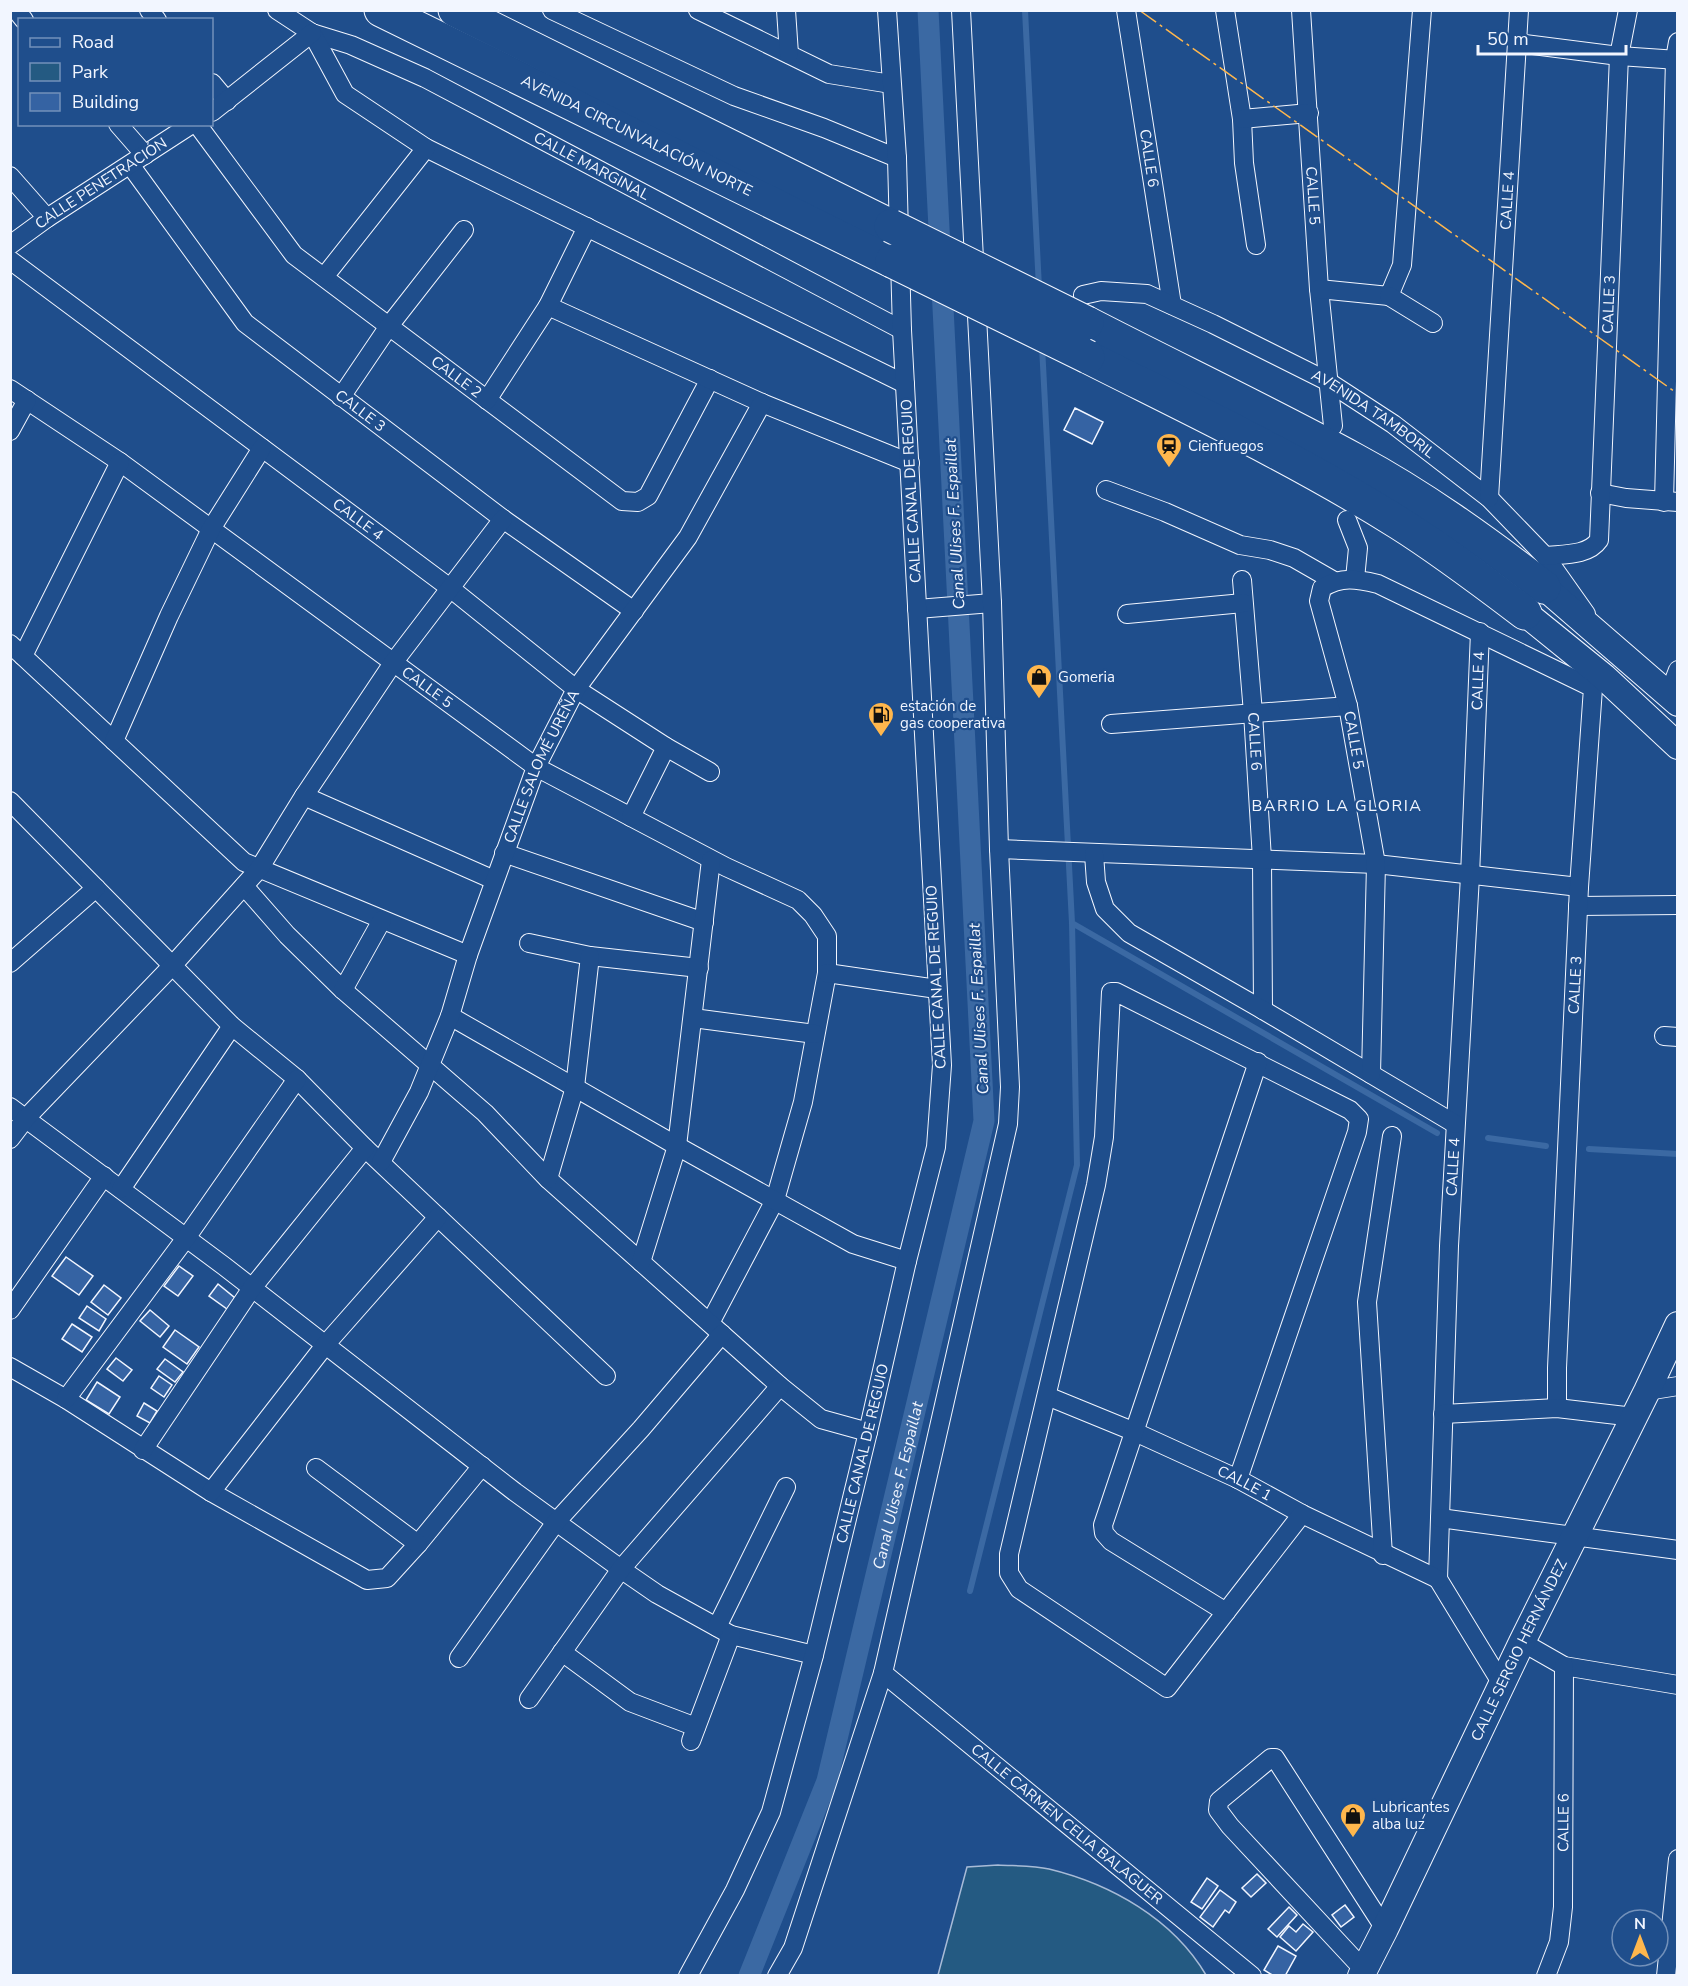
<svg xmlns="http://www.w3.org/2000/svg" width="1688" height="1986" viewBox="0 0 1688 1986" font-family="'Nunito Sans',sans-serif">
<rect width="100%" height="100%" fill="#1f4e8c"/>
<path fill="#245a82" stroke="#a8bbd7" stroke-width="1.5" d="M998,1865C1014,1866 1033,1865 1049,1869C1111,1884 1173,1919 1206,1975H938L967,1867Z"/>
<g fill="none" stroke-linecap="round" stroke-linejoin="round">
<path stroke="#3b69a3" stroke-width="6" d="M1025,10L1039,288
M1072,923L1437,1133
M1488,1138L1546,1146
M1589,1149L1678,1154
M970,1591L1077,1165L1072,923L1042,346"/>
<path stroke="#3b69a3" stroke-width="21" id="s1" d="M749,1976L827,1781L984,1121L928,10"/>
</g>
<path fill="#3563a3" stroke="#f2f6ff" stroke-width="1.5" d="M1075,408L1103,422L1092,444L1064,430Z
M66,1257L93,1276L79,1295L52,1276Z
M179,1266L193,1276L178,1296L164,1286Z
M218,1284L235,1298L227,1309L209,1296Z
M104,1285L121,1298L108,1315L91,1302Z
M87,1306L106,1319L99,1331L79,1318Z
M150,1310L169,1326L160,1337L140,1321Z
M72,1324L92,1337L82,1352L62,1339Z
M175,1330L199,1347L187,1364L163,1347Z
M116,1358L132,1370L123,1381L107,1369Z
M165,1359L183,1372L175,1382L157,1369Z
M159,1376L172,1385L164,1397L151,1388Z
M97,1382L120,1397L109,1414L86,1400Z
M144,1403L157,1411L150,1423L137,1416Z
M1257,1874L1266,1883L1251,1897L1242,1888Z
M1207,1878L1218,1886L1202,1909L1191,1902Z
M1220,1890L1236,1902L1229,1913L1225,1910L1213,1927L1200,1917Z
M1345,1905L1354,1917L1341,1927L1332,1915Z
M1289,1907L1297,1915L1277,1937L1268,1929Z
M1303,1924L1313,1932L1296,1951L1280,1937L1289,1926L1296,1932Z
M1278,1946L1296,1956L1285,1976H1274L1264,1970Z"/>
<g fill="none" stroke-linecap="round" stroke-linejoin="round">
<defs>
<g id="street">
<path d="M16,10L24,20"/>
<path d="M149,10L157,20"/>
<path id="s2" d="M277,10L312,33L351,45L425,78L902,330"/>
<path d="M552,10L734,96L824,128L897,158"/>
<path d="M698,10L829,74L891,84"/>
<path d="M786,10L789,54"/>
<path d="M887,10L897,158L899,234"/>
<path id="s3" d="M1126,10L1172,305"/>
<path d="M1225,10L1242,119L1244,163L1256,245"/>
<path id="s4" d="M1301,10L1319,289L1333,426"/>
<path d="M312,33L345,94L426,148L905,384"/>
<path d="M1517,43L1619,56L1678,60"/>
<path d="M212,83L227,101"/>
<path d="M212,112L312,33"/>
<path d="M1242,119L1309,113"/>
<path d="M118,124L145,155"/>
<path id="s5" d="M197,124L294,255L622,501L638,502L648,496L710,379"/>
<path id="s6" d="M131,166L245,323L503,519L634,611"/>
<path d="M10,176L47,218"/>
<path id="s7" d="M10,245L47,218L192,124"/>
<path id="s8" d="M10,260L450,588L576,689L666,747L710,772"/>
<path d="M324,277L426,148"/>
<path d="M1319,289L1389,296L1402,265L1422,10"/>
<path id="s9" d="M1083,295L1101,291L1147,294L1213,324L1327,381L1393,424L1489,498L1545,556L1586,614"/>
<path d="M1389,296L1433,323"/>
<path d="M548,306L762,403L910,463"/>
<path id="s10" d="M10,389L120,462L536,767L726,867L798,900L813,915L827,936V973L803,1102L775,1200L710,1323"/>
<path d="M341,397L389,326L464,230"/>
<path d="M487,400L548,306L587,227"/>
<path d="M10,431L27,400"/>
<path d="M1106,490L1165,512L1240,545L1270,550L1294,558L1334,581"/>
<path d="M1600,493L1626,498L1678,502"/>
<path id="s11" d="M1489,498L1519,10"/>
<path d="M1664,502L1675,59L1678,42"/>
<path d="M1347,520L1358,548L1355,579"/>
<path id="s12" d="M1545,556C1563,554 1588,556 1599,540L1619,56L1628,10"/>
<path id="s13" d="M1242,580L1253,713L1262,859L1263,1010"/>
<path d="M917,609L992,603"/>
<path d="M1127,614L1243,603"/>
<path d="M1480,632L1470,876L1449,1246L1438,1579L1502,1684"/>
<path d="M10,644L244,862L468,955"/>
<path d="M23,656L120,462"/>
<path d="M1669,694L1678,670"/>
<path d="M1111,724L1348,706"/>
<path d="M114,741L169,616L211,529L262,448"/>
<path d="M304,796L494,880"/>
<path d="M10,801L232,1026L297,1079L365,1148L606,1376"/>
<path d="M631,817L666,747"/>
<path d="M999,849L1376,864L1579,887"/>
<path d="M504,853L704,922"/>
<path d="M1094,854L1096,882L1105,909L1129,933L1263,1010L1455,1124"/>
<path d="M244,886L287,935L343,990L485,1113L548,1179L780,1386L821,1419L868,1432"/>
<path d="M1578,906L1678,905"/>
<path d="M529,943L590,956L699,968"/>
<path d="M10,963L96,888"/>
<path d="M827,973L937,989"/>
<path d="M343,990L382,920"/>
<path d="M450,1016L677,1146L853,1244L907,1261"/>
<path d="M693,1018L815,1034"/>
<path d="M1664,1036L1678,1037"/>
<path d="M1371,1074L1376,864L1348,706L1319,601L1322,588C1342,576 1356,579 1378,584L1593,688L1579,887L1557,1368V1408"/>
<path d="M10,1107L224,1266L515,1492L628,1574L657,1594L731,1635L814,1655"/>
<path d="M10,1139L26,1118L172,966L259,869L304,796L393,663L503,519"/>
<path id="s14" d="M381,1162L419,1092L450,1016L468,955L536,767L576,689L688,537L762,403"/>
<path d="M548,1179L575,1087L590,956"/>
<path d="M121,1189L232,1026"/>
<path d="M641,1262L677,1146L711,860"/>
<path d="M10,1310L104,1176"/>
<path d="M10,1367L66,1399L211,1492L367,1580L387,1578L418,1544L482,1466"/>
<path d="M1647,1391L1678,1386"/>
<path id="s15" d="M1047,1396L1135,1432L1238,1479L1302,1514L1438,1579"/>
<path d="M66,1399L186,1238L297,1079"/>
<path d="M1443,1414L1557,1408L1634,1417"/>
<path d="M143,1450L252,1288L365,1148"/>
<path d="M316,1468L418,1544"/>
<path d="M1238,1479L1357,1132L1359,1119L1350,1110L1116,992H1111L1104,1137L1096,1185L1009,1554V1573L1019,1589L1167,1688L1302,1514"/>
<path d="M211,1492L326,1344L438,1217"/>
<path d="M1440,1518L1678,1550"/>
<path d="M1383,1555L1367,1302L1392,1136"/>
<path d="M1226,1612L1111,1541L1104,1533L1103,1525L1258,1062"/>
<path d="M717,1627L786,1487"/>
<path d="M1522,1642L1564,1666L1678,1685"/>
<path d="M562,1652L630,1702L696,1727"/>
<path d="M459,1658L556,1522L641,1429L722,1334"/>
<path id="s16" d="M883,1673L1252,1976"/>
<path d="M529,1699L621,1569L780,1386"/>
<path d="M691,1741L731,1635"/>
<path d="M1364,1970L1230,1826L1218,1810L1219,1801L1271,1758H1275L1385,1929"/>
<path id="s17" d="M688,1976L735,1890L771,1812L814,1655L868,1432L907,1261L936,1147L942,1065L902,330L900,261"/>
<path d="M777,1976L793,1948L883,1673L1008,1124L1010,1087L999,849L992,603L961,10"/>
<path id="s18" d="M1546,1976L1559,1942L1563,1907L1564,1666"/>
<path d="M1666,1976L1678,1859"/>
</g>
<g id="secondary">
<path d="M1544,587L1678,703"/>
<path d="M1525,613L1604,677L1678,746"/>
<path id="s19" d="M1361,1976L1385,1929L1522,1642L1647,1391L1678,1325"/>
</g>
<g id="highway">
<path id="s20" d="M381,10L892,261"/>
<path d="M455,10L891,226"/>
<path d="M1087,323C1176,369 1267,412 1355,460C1422,496 1484,541 1544,587"/>
<path d="M1088,357C1193,410 1299,460 1399,523C1442,550 1484,582 1525,613"/>
</g>
</defs>
<use href="#street" stroke="#f2f6ff" stroke-width="20"/>
<use href="#secondary" stroke="#f2f6ff" stroke-width="28"/>
<use href="#highway" stroke="#f2f6ff" stroke-width="35"/>
<use href="#street" stroke="#1f4e8c" stroke-width="18"/>
<use href="#secondary" stroke="#1f4e8c" stroke-width="26"/>
<use href="#highway" stroke="#1f4e8c" stroke-width="33"/>
<defs>
<path id="highway-bridge" d="M891,226L1087,323
M892,261L1088,357"/>
</defs>
<use href="#highway-bridge" stroke="#f2f6ff" stroke-width="35" stroke-linecap="butt"/>
<use href="#highway-bridge" stroke="#1f4e8c" stroke-width="33"/>
<path stroke="#ffb74d" stroke-width="1.5" stroke-dasharray="21 4.5 3 4.5" stroke-linecap="butt" d="M1139,10L1678,394"/>
</g>
<defs>
<symbol id="station-pin" viewBox="-11 -11 22 30"><path d="M0 17L-7.5 6A9.5 9.5 0 1 1 7.5 6Z" fill="#ffb74d" stroke="#1f4e8c"/><path d="M-3-6H3Q5-6 5-4V2Q5 4 3 4L4.5 6H3L1.5 4h-3L-3 6H-4.5L-3 4Q-5 4-5 2V-4Q-5-6-3-6ZM-3.5-4v3h7v-3ZM-3.5 1v1.5H-2V1ZM2 1v1.5H3.5V1Z" fill="#111"/></symbol>
<symbol id="shop-pin" viewBox="-11 -11 22 30"><path d="M0 17L-7.5 6A9.5 9.5 0 1 1 7.5 6Z" fill="#ffb74d" stroke="#1f4e8c"/><path d="M-5-2.5h2.3a2.7 3.5 0 0 1 5.4 0H5L5.5 6h-11ZM-1.5-2.5h3a1.5 2.3 0 0 0-3 0Z" fill="#111"/></symbol>
<symbol id="fuel-pin" viewBox="-11 -11 22 30"><path d="M0 17L-7.5 6A9.5 9.5 0 1 1 7.5 6Z" fill="#ffb74d" stroke="#1f4e8c"/><path d="M-5.5-6h7V0h2V4h1.3V-2.5L3-4.5l.8-.8L6-3V5H2.5V1h-1V6h-7ZM-4.2-4.7v3.2H.2V-4.7Z" fill="#111"/></symbol>
</defs>
<g fill-rule="evenodd">
<use href="#station-pin" x="1154" y="431" width="30" height="40"/>
<use href="#shop-pin" x="1024" y="662" width="30" height="40"/>
<use href="#fuel-pin" x="866" y="700" width="30" height="40"/>
<use href="#shop-pin" x="1338" y="1801" width="30" height="40"/>
</g>
<g text-anchor="middle" stroke-width="4.5" stroke-linejoin="round" paint-order="stroke">
<g font-size="15" fill="#f2f6ff" stroke="#1f4e8c">
<text dy="5" stroke="none"><textPath href="#s20" startOffset="285">AVENIDA CIRCUNVALACIÓN NORTE</textPath></text>
<text dy="5" stroke="none"><textPath href="#s3" startOffset="150">CALLE 6</textPath></text>
<text dy="5" stroke="none"><textPath href="#s2" startOffset="352">CALLE MARGINAL</textPath></text>
<text dy="5" stroke="none"><textPath href="#s7" startOffset="110">CALLE PENETRACIÓN</textPath></text>
<text dy="5" stroke="none"><textPath href="#s4" startOffset="186">CALLE 5</textPath></text>
<text dy="5" stroke="none"><textPath href="#s11" startOffset="298">CALLE 4</textPath></text>
<text dy="5" stroke="none"><textPath href="#s12" startOffset="294">CALLE 3</textPath></text>
<text dy="5" stroke="none"><textPath href="#s5" startOffset="366">CALLE 2</textPath></text>
<text dy="5" stroke="none"><textPath href="#s6" startOffset="339">CALLE 3</textPath></text>
<text dy="5" stroke="none"><textPath href="#s9" startOffset="321">AVENIDA TAMBORIL</textPath></text>
<text transform="translate(911 491) rotate(-93)" y="5">CALLE CANAL DE REGUIO</text>
<text dy="5" stroke="none"><textPath href="#s8" startOffset="434">CALLE 4</textPath></text>
<text transform="translate(1478 681) rotate(-88)" y="5">CALLE 4</text>
<text dy="5" stroke="none"><textPath href="#s10" startOffset="513">CALLE 5</textPath></text>
<text transform="translate(1354 740) rotate(80)" y="5">CALLE 5</text>
<text dy="5" stroke="none"><textPath href="#s13" startOffset="162">CALLE 6</textPath></text>
<text dy="5" stroke="none"><textPath href="#s14" startOffset="428">CALLE SALOMÉ UREÑA</textPath></text>
<text transform="translate(936 977) rotate(-93)" y="5">CALLE CANAL DE REGUIO</text>
<text transform="translate(1575 985) rotate(-87)" y="5">CALLE 3</text>
<text transform="translate(1453 1167) rotate(-87)" y="5">CALLE 4</text>
<text dy="5" stroke="none"><textPath href="#s17" startOffset="554">CALLE CANAL DE REGUIO</textPath></text>
<text dy="5" stroke="none"><textPath href="#s15" startOffset="216">CALLE 1</textPath></text>
<text dy="5" stroke="none"><textPath href="#s19" startOffset="362">CALLE SERGIO HERNÁNDEZ</textPath></text>
<text dy="5" stroke="none"><textPath href="#s18" startOffset="156">CALLE 6</textPath></text>
<text dy="5" stroke="none"><textPath href="#s16" startOffset="238">CALLE CARMEN CELIA BALAGUER</textPath></text>
</g>
<g font-size="15" fill="#f2f6ff" stroke="#1f4e8c" text-anchor="start">
<text x="1188" y="451">Cienfuegos</text>
<text x="1058" y="682">Gomeria</text>
<text x="900" y="711">estación de<tspan x="900" dy="17">gas cooperativa</tspan></text>
<text x="1372" y="1812">Lubricantes<tspan x="1372" dy="17">alba luz</tspan></text>
</g>
<g font-size="16" font-style="italic" fill="#f2f6ff" stroke="#1f4e8c">
<text transform="translate(954 524) rotate(-93)" y="6">Canal Ulises F. Espaillat</text>
<text transform="translate(978 1009) rotate(-93)" y="6">Canal Ulises F. Espaillat</text>
<text dy="6" stroke="none"><textPath href="#s1" startOffset="514">Canal Ulises F. Espaillat</textPath></text>
</g>
<g font-size="16" letter-spacing="1.5" fill="#f2f6ff" stroke="#1f4e8c">
<text x="1337" y="811">BARRIO LA GLORIA</text>
</g>
</g>
<rect width="1688" height="1986" fill="none" stroke="#f2f6ff" stroke-width="24"/>
<rect x="18" y="18" width="195" height="108" fill="#1f4e8c" stroke="#7391ba" stroke-width="1.5"/>
<rect x="30" y="38" width="30" height="9" fill="#1f4e8c" stroke="#7391ba" stroke-width="1.5"/>
<text x="72" y="48" font-size="18" fill="#f2f6ff">Road</text>
<rect x="30" y="63" width="30" height="18" fill="#245a82" stroke="#7391ba" stroke-width="1.5"/>
<text x="72" y="78" font-size="18" fill="#f2f6ff">Park</text>
<rect x="30" y="93" width="30" height="18" fill="#3563a3" stroke="#7391ba" stroke-width="1.5"/>
<text x="72" y="108" font-size="18" fill="#f2f6ff">Building</text>
<g transform="translate(1640 1938)"><circle r="28" fill="#1f4e8c" stroke="#7391ba" stroke-width="1.5"/>
<path d="M0-4.5L10 22L0 15L-10 22Z" fill="#ffb74d"/>
<text y="-9" font-size="16" font-weight="bold" text-anchor="middle" fill="#f2f6ff">N</text>
</g>
<path d="M1478 45v9h148v-9" fill="none" stroke="#f2f6ff" stroke-width="3"/>
<text x="1487" y="45" font-size="18" fill="#f2f6ff" stroke="#1f4e8c" stroke-width="4.5" paint-order="stroke">50 m</text>
</svg>
